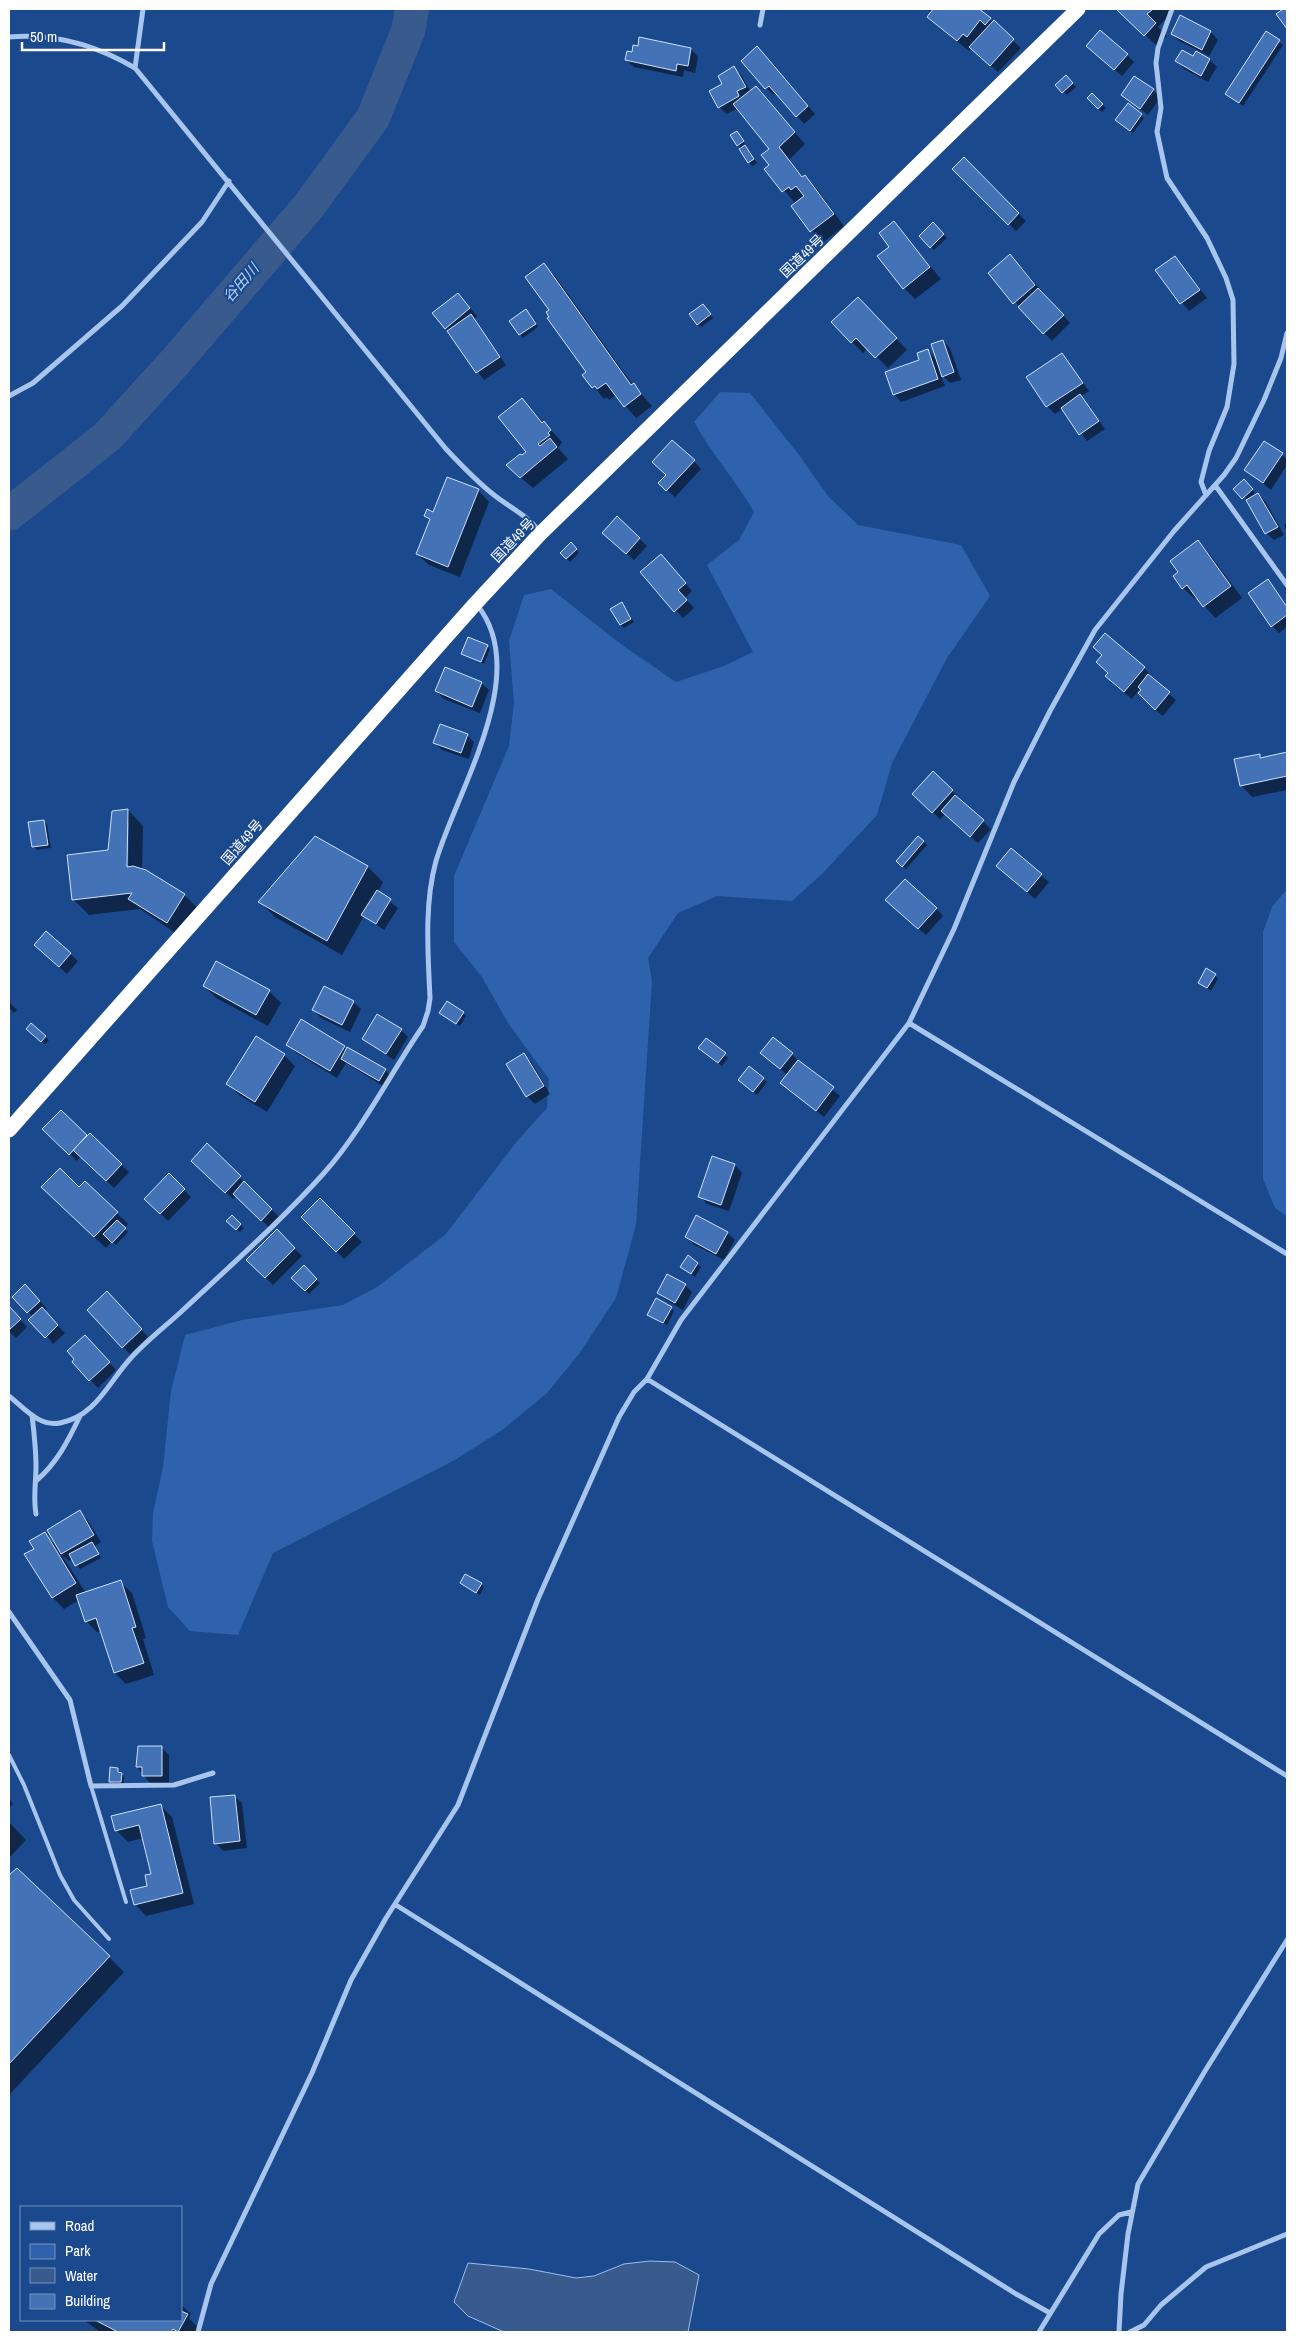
<svg xmlns="http://www.w3.org/2000/svg" width="1296" height="2341" viewBox="0 0 1296 2341" font-family="'Archivo Narrow','Noto Sans JP',sans-serif">
<rect width="100%" height="100%" fill="#1b498e"/>
<path fill="#2e62ac" d="M720,392L750,393L799,455L828,496L858,525L961,545L990,596L947,658L892,763L877,815L822,874L792,901L717,896L678,913L648,958L652,981L636,1225L616,1298L579,1354L547,1393L505,1428L455,1460L273,1553L238,1635L190,1631L168,1607L152,1541L153,1513L163,1467L171,1391L185,1335L242,1320L343,1305L377,1287L445,1235L518,1140L547,1108L549,1079L508,1023L482,977L454,942V876L509,746L514,703L509,641L524,595L551,589L622,645L676,682L724,666L753,652L707,565L739,540L754,512C736,481 712,454 694,422Z
M1287,889V1216L1275,1208L1263,1179V932L1272,907Z"/>
<path fill="#395a8d" stroke="#9bbff0" d="M650,2261L675,2262L699,2275L688,2332H504L468,2316L454,2302L468,2263L529,2269L576,2278L594,2276L624,2264Z"/>
<path fill="#0007" fill-rule="evenodd" d="M927,9H977L1021,48L998,72L972,48L969,51L940,28L929,17L932,13Z
M1118,9H1175L1158,27L1167,36L1157,46Z
M1181,16L1211,32L1218,40L1209,56L1179,41L1172,33Z
M1267,33L1283,45L1243,106L1226,94Z
M691,49L698,57L695,73L684,70L683,77L634,67L626,60Z
M1095,53L1127,55L1134,62L1122,76Z
M764,55L815,114L804,124L777,93L774,95L766,88Z
M1193,58L1210,60L1217,67L1208,82L1184,69L1177,61Z
M734,68L741,75L751,92L756,88L805,144L789,160L804,178L816,188L844,226L822,243L792,207L796,204L766,169L771,165V149L738,108L727,114L719,107L724,84Z
M1066,76L1076,87L1067,95L1057,85Z
M1153,90L1160,98L1148,115L1122,95Z
M1092,95L1106,108L1102,112L1088,98Z
M1141,115L1144,118L1133,133L1120,123Z
M737,132L757,163L752,166L738,145Z
M964,159L1026,221L1016,231L954,169Z
M894,223L941,279L915,299L904,288L891,247Z
M933,224L947,238L934,250L921,236Z
M1175,257L1207,298L1189,311L1157,271Z
M1017,263L1070,323L1052,341L989,274Z
M543,265L555,276L633,385L652,406L636,418L616,395L609,400L607,397L604,399L584,375L587,373L551,310Z
M465,302L477,316L474,319L506,365L484,380L446,328Z
M707,309L713,318L701,327L698,324Z
M869,310L907,350L888,368L868,348L863,353L852,342Z
M529,314L538,327L523,338L511,321Z
M943,341L950,348L961,380L950,383L940,373L945,386L901,402L894,394L928,351L938,361Z
M1062,354L1089,391L1081,396L1105,429L1087,441L1063,409L1055,414L1047,406L1028,378Z
M522,400L562,442L558,448L568,459L533,488L514,472L522,457L528,452Z
M1265,442L1287,459V465L1271,490L1246,470Z
M694,461L701,469L675,497L660,483L667,475Z
M1244,481L1255,493L1250,498L1258,494L1266,502L1284,535L1274,540L1266,533L1248,500L1235,489Z
M478,490L489,502L460,577L429,565L417,554L430,521L425,516Z
M617,518L647,546L634,560L611,540Z
M1287,523V532L1284,525Z
M1198,542L1209,553L1242,598L1215,618L1197,597L1195,599L1183,588L1180,572Z
M571,544L579,553L570,562L561,553Z
M668,563L692,591L685,598L694,608L683,618L642,572Z
M1268,581L1287,606V627L1279,633L1272,626Z
M625,607L634,622L624,628L621,625Z
M487,646L490,649L484,664L463,654Z
M1144,668L1151,675L1150,677L1176,700L1163,716L1154,709L1140,688L1132,699L1114,684Z
M481,683L489,690L480,713L444,699L436,691Z
M467,735L474,742L469,759L442,750L435,743Z
M1287,754V790L1252,797L1241,785L1259,755L1263,759Z
M952,791L960,798L958,799L991,829L978,843L945,814L940,819L921,801Z
M128,810L143,826L142,870L184,895L200,910L183,938L140,909L89,915L73,899L109,851ZM127,822L129,823L128,873H125Z
M44,821L47,825L51,848L37,850L33,846Z
M315,837L368,867L383,882L378,892L398,908L384,930L364,916L342,955L275,917L260,902Z
M918,837L927,845L906,869L898,861Z
M1011,850L1049,882L1035,899L997,866Z
M894,908H936L943,916L926,935Z
M46,933L78,961L67,974L35,945Z
M1215,975L1218,979L1211,991L1199,982Z
M204,986L269,991L281,1003L268,1026L216,998Z
M9,1002L17,1010L14,1013L9,1008Z
M353,1002L361,1009L350,1032L321,1018L313,1010Z
M441,1013H463L466,1016L460,1026Z
M31,1025L49,1040L45,1044L31,1032Z
M401,1030L408,1037L394,1060L363,1039Z
M706,1040L728,1058L722,1066L703,1051Z
M288,1044L344,1047L385,1070L392,1078L386,1088L346,1063L337,1078L295,1052Z
M761,1053L792,1054L799,1062L840,1096L824,1117L782,1083L788,1075Z
M284,1055L295,1066L267,1112L239,1095L228,1084Z
M523,1055L531,1062L550,1094L535,1104L527,1096Z
M763,1079L767,1082L757,1095L743,1084Z
M61,1112L87,1137L90,1135L129,1172L114,1188L81,1156L77,1161L44,1129Z
M207,1145L279,1217L269,1227L236,1196L233,1199L193,1161Z
M713,1158L735,1165L742,1173L729,1211L707,1204L700,1196Z
M169,1175L191,1197L168,1221L146,1199Z
M85,1182L128,1224L124,1229L128,1232L116,1245L112,1241L106,1248L54,1199L79,1188Z
M320,1200L362,1242L344,1259L303,1217Z
M232,1216L244,1228L240,1232L228,1221Z
M277,1231L302,1256L273,1285L248,1260Z
M727,1233L735,1240L724,1260L693,1244L686,1236Z
M697,1264L701,1267L695,1277L681,1267Z
M304,1267L320,1283L309,1294L293,1278Z
M685,1285L692,1292L683,1310L666,1300L658,1293Z
M33,1293L47,1309L44,1312L65,1333L53,1344L33,1317L14,1297Z
M114,1300L148,1337L130,1354L123,1347Z
M9,1307L27,1327L16,1338L9,1331Z
M671,1308L674,1311L667,1325L649,1315Z
M92,1344L116,1370L98,1388L73,1362Z
M80,1512L87,1519L101,1542L95,1546L101,1558L80,1569L73,1559L69,1561L61,1554L86,1593L120,1582L132,1593L146,1638L143,1639L154,1675L126,1684L115,1673L101,1631L97,1632L86,1621L79,1600L64,1609L53,1598L26,1555L35,1549L44,1534L57,1546Z
M461,1583L481,1584L484,1587L480,1595Z
M161,1747L169,1755V1783H150L137,1767Z
M118,1769L124,1777V1785L114,1784L111,1781Z
M234,1796L242,1803L247,1848L223,1851L216,1843Z
M9,1799L13,1804L9,1808Z
M160,1805L172,1817L194,1904L146,1916L135,1904L148,1887L153,1874L143,1838L128,1842L116,1830Z
M9,1822L26,1840L9,1858Z
M9,1876L109,1957L124,1972L9,2095Z
M181,2305L191,2314L189,2318L202,2332H100L84,2320H181Z"/>
<g fill="none" stroke-linecap="round" stroke-linejoin="round">
<path stroke="#395a8d" stroke-width="34" d="M9,514L107,437L175,362L308,207L373,118L408,31L412,9"/>
</g>
<path fill="#4472b6" stroke="#cee0fa" d="M933,9H979L991,18L985,25L980,20L967,37L963,34L957,41L927,17Z
M1116,9H1153L1147,14L1156,23L1144,36Z
M1283,9H1287V29L1276,14Z
M1180,15L1211,31L1202,50L1171,34Z
M994,20L1014,39L990,66L969,47Z
M1100,30L1128,54L1114,70L1086,46Z
M1266,31L1280,40L1239,103L1225,94Z
M639,37L691,48L688,66L677,64L676,71L625,60L627,51L632,52L633,45L638,46Z
M757,46L808,106L796,117L769,86L765,89L741,61Z
M1182,50L1193,56L1196,51L1210,59L1201,76L1175,61Z
M734,66L746,87L737,91L739,96L718,108L709,91L722,84L718,76Z
M1066,75L1073,83L1062,93L1055,85Z
M1134,76L1154,89L1140,109L1121,95Z
M756,86L795,132L779,147L802,177L805,175L834,214L810,232L791,206L804,196L796,186L791,190L789,187L782,192L764,169L769,165L761,155L769,149L733,104Z
M1092,93L1103,104L1098,109L1087,98Z
M1128,103L1142,114L1130,131L1115,120Z
M737,131L744,141L737,146L730,135Z
M745,145L754,159L748,163L739,149Z
M964,157L1019,213L1008,225L952,169Z
M894,221L930,267L903,289L877,256L889,247L879,233Z
M933,222L944,234L930,248L919,236Z
M1010,254L1035,285L1013,304L988,273Z
M1175,256L1200,290L1180,304L1155,270Z
M544,263L631,385L634,383L641,394L624,407L606,383L597,389L595,386L592,388L582,375L586,372L547,318L549,317L546,312L549,310L525,277Z
M1038,288L1064,315L1043,334L1018,307Z
M458,293L470,308L445,329L432,313Z
M858,297L897,338L875,358L856,338L851,343L831,322Z
M703,304L711,314L697,325L689,314Z
M526,309L536,324L519,335L509,321Z
M471,314L500,357L476,373L447,331Z
M943,340L954,372L942,377L931,344Z
M928,349L938,379L893,395L885,372L919,360L917,353Z
M1062,353L1083,383L1046,407L1026,377Z
M1080,394L1099,421L1079,435L1061,408Z
M522,398L542,423L544,421L551,430L548,433L550,435L538,444L540,446L550,438L557,447L520,478L506,465L520,454L522,455L526,452L498,417Z
M672,440L695,460L666,491L658,483L666,475L652,462Z
M1264,441L1283,453L1263,483L1244,470Z
M447,477L479,489L448,567L416,554L430,519L424,516L427,509L433,512Z
M1244,479L1253,489L1242,499L1233,489Z
M1258,493L1278,527L1265,534L1246,500Z
M617,516L640,538L626,554L602,533Z
M1198,540L1231,586L1203,607L1187,585L1182,589L1173,576L1178,572L1170,561Z
M571,542L577,549L566,559L560,553Z
M661,554L686,583L678,590L687,600L674,612L640,572Z
M1268,579L1287,607V615L1271,627L1248,593Z
M622,602L631,619L620,625L610,609Z
M1105,633L1145,667L1124,692L1105,676L1108,673L1096,662L1102,655L1093,647Z
M468,637L488,645L481,662L461,654Z
M445,667L482,682L472,707L435,691Z
M1148,674L1170,692L1155,710L1138,693L1141,690L1138,687Z
M440,724L468,734L461,753L433,743Z
M1287,752V776L1240,786L1234,759L1260,754V758Z
M933,771L953,790L932,813L912,794Z
M955,795L984,820L970,837L941,811Z
M128,809L127,867L133,866L146,870L185,894L167,923L128,899L132,893L72,900L67,855L108,850L112,811Z
M44,820L48,845L32,847L28,822Z
M315,836L368,866L327,941L258,902Z
M918,836L924,841L902,867L896,861Z
M1011,848L1042,874L1027,892L996,866Z
M905,879L937,908L918,929L885,900Z
M377,890L391,899L376,924L361,915Z
M46,931L71,953L59,967L34,945Z
M216,961L270,990L256,1015L203,986Z
M1206,968L1216,974L1207,988L1198,983Z
M324,986L354,1001L342,1025L312,1010Z
M447,1001L464,1012L456,1024L439,1013Z
M377,1014L402,1029L386,1054L362,1039Z
M301,1019L345,1046L330,1071L286,1045Z
M31,1023L46,1036L41,1042L26,1029Z
M256,1036L285,1054L255,1102L226,1084Z
M773,1037L793,1053L780,1069L760,1053Z
M706,1038L726,1053L718,1063L698,1048Z
M347,1047L386,1069L379,1081L341,1059Z
M524,1053L544,1086L526,1097L506,1064Z
M798,1060L834,1087L816,1111L780,1083Z
M749,1066L764,1078L753,1092L738,1080Z
M61,1110L87,1135L69,1155L42,1129Z
M90,1133L122,1164L106,1181L73,1150Z
M207,1143L241,1176L225,1193L191,1161Z
M712,1156L735,1164L721,1205L698,1197Z
M60,1168L79,1187L85,1181L118,1212L94,1237L41,1187Z
M169,1173L185,1189L160,1214L144,1199Z
M244,1181L272,1209L261,1221L233,1194Z
M320,1198L355,1233L336,1252L301,1217Z
M232,1215L241,1224L236,1230L226,1221Z
M696,1215L728,1232L716,1254L685,1237Z
M117,1220L126,1228L112,1243L103,1234Z
M277,1229L295,1248L265,1278L246,1260Z
M688,1255L698,1263L691,1274L680,1267Z
M304,1265L317,1279L305,1291L291,1278Z
M667,1274L686,1284L675,1303L657,1293Z
M25,1284L40,1301L27,1313L12,1297Z
M107,1291L142,1329L122,1348L87,1310Z
M656,1298L672,1307L663,1323L647,1315Z
M9,1306L21,1319L9,1330Z
M42,1307L58,1325L45,1338L28,1320Z
M85,1335L110,1362L89,1381L72,1362L74,1359L67,1351Z
M80,1510L94,1535L61,1554L47,1530Z
M45,1532L76,1583L52,1598L24,1554L34,1549L29,1541Z
M92,1542L99,1554L75,1566L69,1554Z
M465,1574L482,1583L476,1593L460,1583Z
M121,1580L136,1627L132,1628L144,1663L114,1673L96,1618L85,1622L76,1595Z
M138,1746H162V1776H142V1767H136Z
M110,1767L118,1768V1772L122,1773L121,1782H109Z
M235,1795L240,1841L214,1844L210,1797Z
M161,1804L183,1893L134,1905L130,1890L147,1886L145,1875L151,1874L139,1825L115,1831L111,1816Z
M17,1868L110,1956L9,2064V1875Z
M181,2311L188,2314L178,2332L173,2329L171,2332H118L95,2320H181Z"/>
<g fill="none" stroke-linecap="round" stroke-linejoin="round">
<path stroke="#a8c5ee" stroke-width="4" d="M9,1755L24,1785L60,1875L74,1900L109,1939
M91,1786L126,1902"/>
<path stroke="#a8c5ee" stroke-width="5" d="M1172,9L1158,48L1156,63L1161,108L1157,132L1167,178L1207,238L1226,278L1233,300L1234,364L1227,407L1209,451L1201,482L1206,495
M760,25L763,9
M9,37C53,33 96,45 135,68L446,449C461,465 476,481 494,495C509,507 527,515 539,531
M135,68L143,9
M9,396L33,383L122,306L202,222L229,181
M1215,485L1287,585
M909,1023L1287,1254
M647,1379L1287,1776
M9,1396C24,1408 39,1427 60,1423C96,1416 108,1383 130,1359C146,1341 166,1326 183,1310C231,1265 280,1222 324,1173C363,1129 390,1074 423,1026L428,1011L430,998C428,954 424,904 436,861C456,792 533,673 477,605
M32,1415C34,1432 36,1449 36,1466C36,1483 33,1497 36,1514
M36,1481C57,1463 68,1441 80,1416
M9,1612L70,1700L91,1786L174,1785L213,1773
M396,1905L1016,2294L1050,2313
M198,2332L211,2284L312,2073L351,1980L386,1918L458,1805L538,1599L619,1417L634,1392L647,1379L681,1320L909,1023L954,929L1014,782L1050,711L1095,630L1174,531L1224,475L1236,458L1264,400L1281,358L1287,333
M1039,2332L1099,2234L1119,2215L1131,2212
M1119,2332L1121,2294L1128,2234L1138,2184L1205,2071L1287,1940
M1130,2332L1144,2325L1161,2305L1206,2267L1287,2234"/>
<path stroke="#fff" stroke-width="15" d="M9,1130L475,604L540,534L1078,9"/>
</g>
<g text-anchor="middle" stroke-width="4" stroke-linejoin="round" paint-order="stroke">
<g font-size="14" fill="#fff" stroke="#1b498e">
<text transform="translate(802 256) rotate(-44)" y="5">国道49号</text>
<text transform="translate(513 540) rotate(-46)" y="5">国道49号</text>
<text transform="translate(242 842) rotate(-49)" y="5">国道49号</text>
</g>
<g font-size="15" font-style="italic" fill="#b4cff5" stroke="#1b498e">
<text transform="translate(241 283) rotate(-49)" y="5">谷田川</text>
</g>
</g>
<rect width="1296" height="2341" fill="none" stroke="#ffffff" stroke-width="20"/>
<rect x="20" y="2206" width="162" height="115" fill="#1b498e" stroke="#7692bb"/>
<rect x="30" y="2222" width="25" height="8" fill="#a8c5ee" stroke="#7692bb"/>
<text x="65" y="2231" font-size="15" fill="#ffffff">Road</text>
<rect x="30" y="2244" width="25" height="15" fill="#2e62ac" stroke="#7692bb"/>
<text x="65" y="2256" font-size="15" fill="#ffffff">Park</text>
<rect x="30" y="2268" width="25" height="15" fill="#395a8d" stroke="#7692bb"/>
<text x="65" y="2281" font-size="15" fill="#ffffff">Water</text>
<rect x="30" y="2294" width="25" height="15" fill="#4472b6" stroke="#7692bb"/>
<text x="65" y="2306" font-size="15" fill="#ffffff">Building</text>
<path d="M22 42v8h142v-8" fill="none" stroke="#ffffff" stroke-width="2.5"/>
<text x="30" y="42" font-size="15" fill="#ffffff" stroke="#1b498e" stroke-width="4" paint-order="stroke">50 m</text>
</svg>
